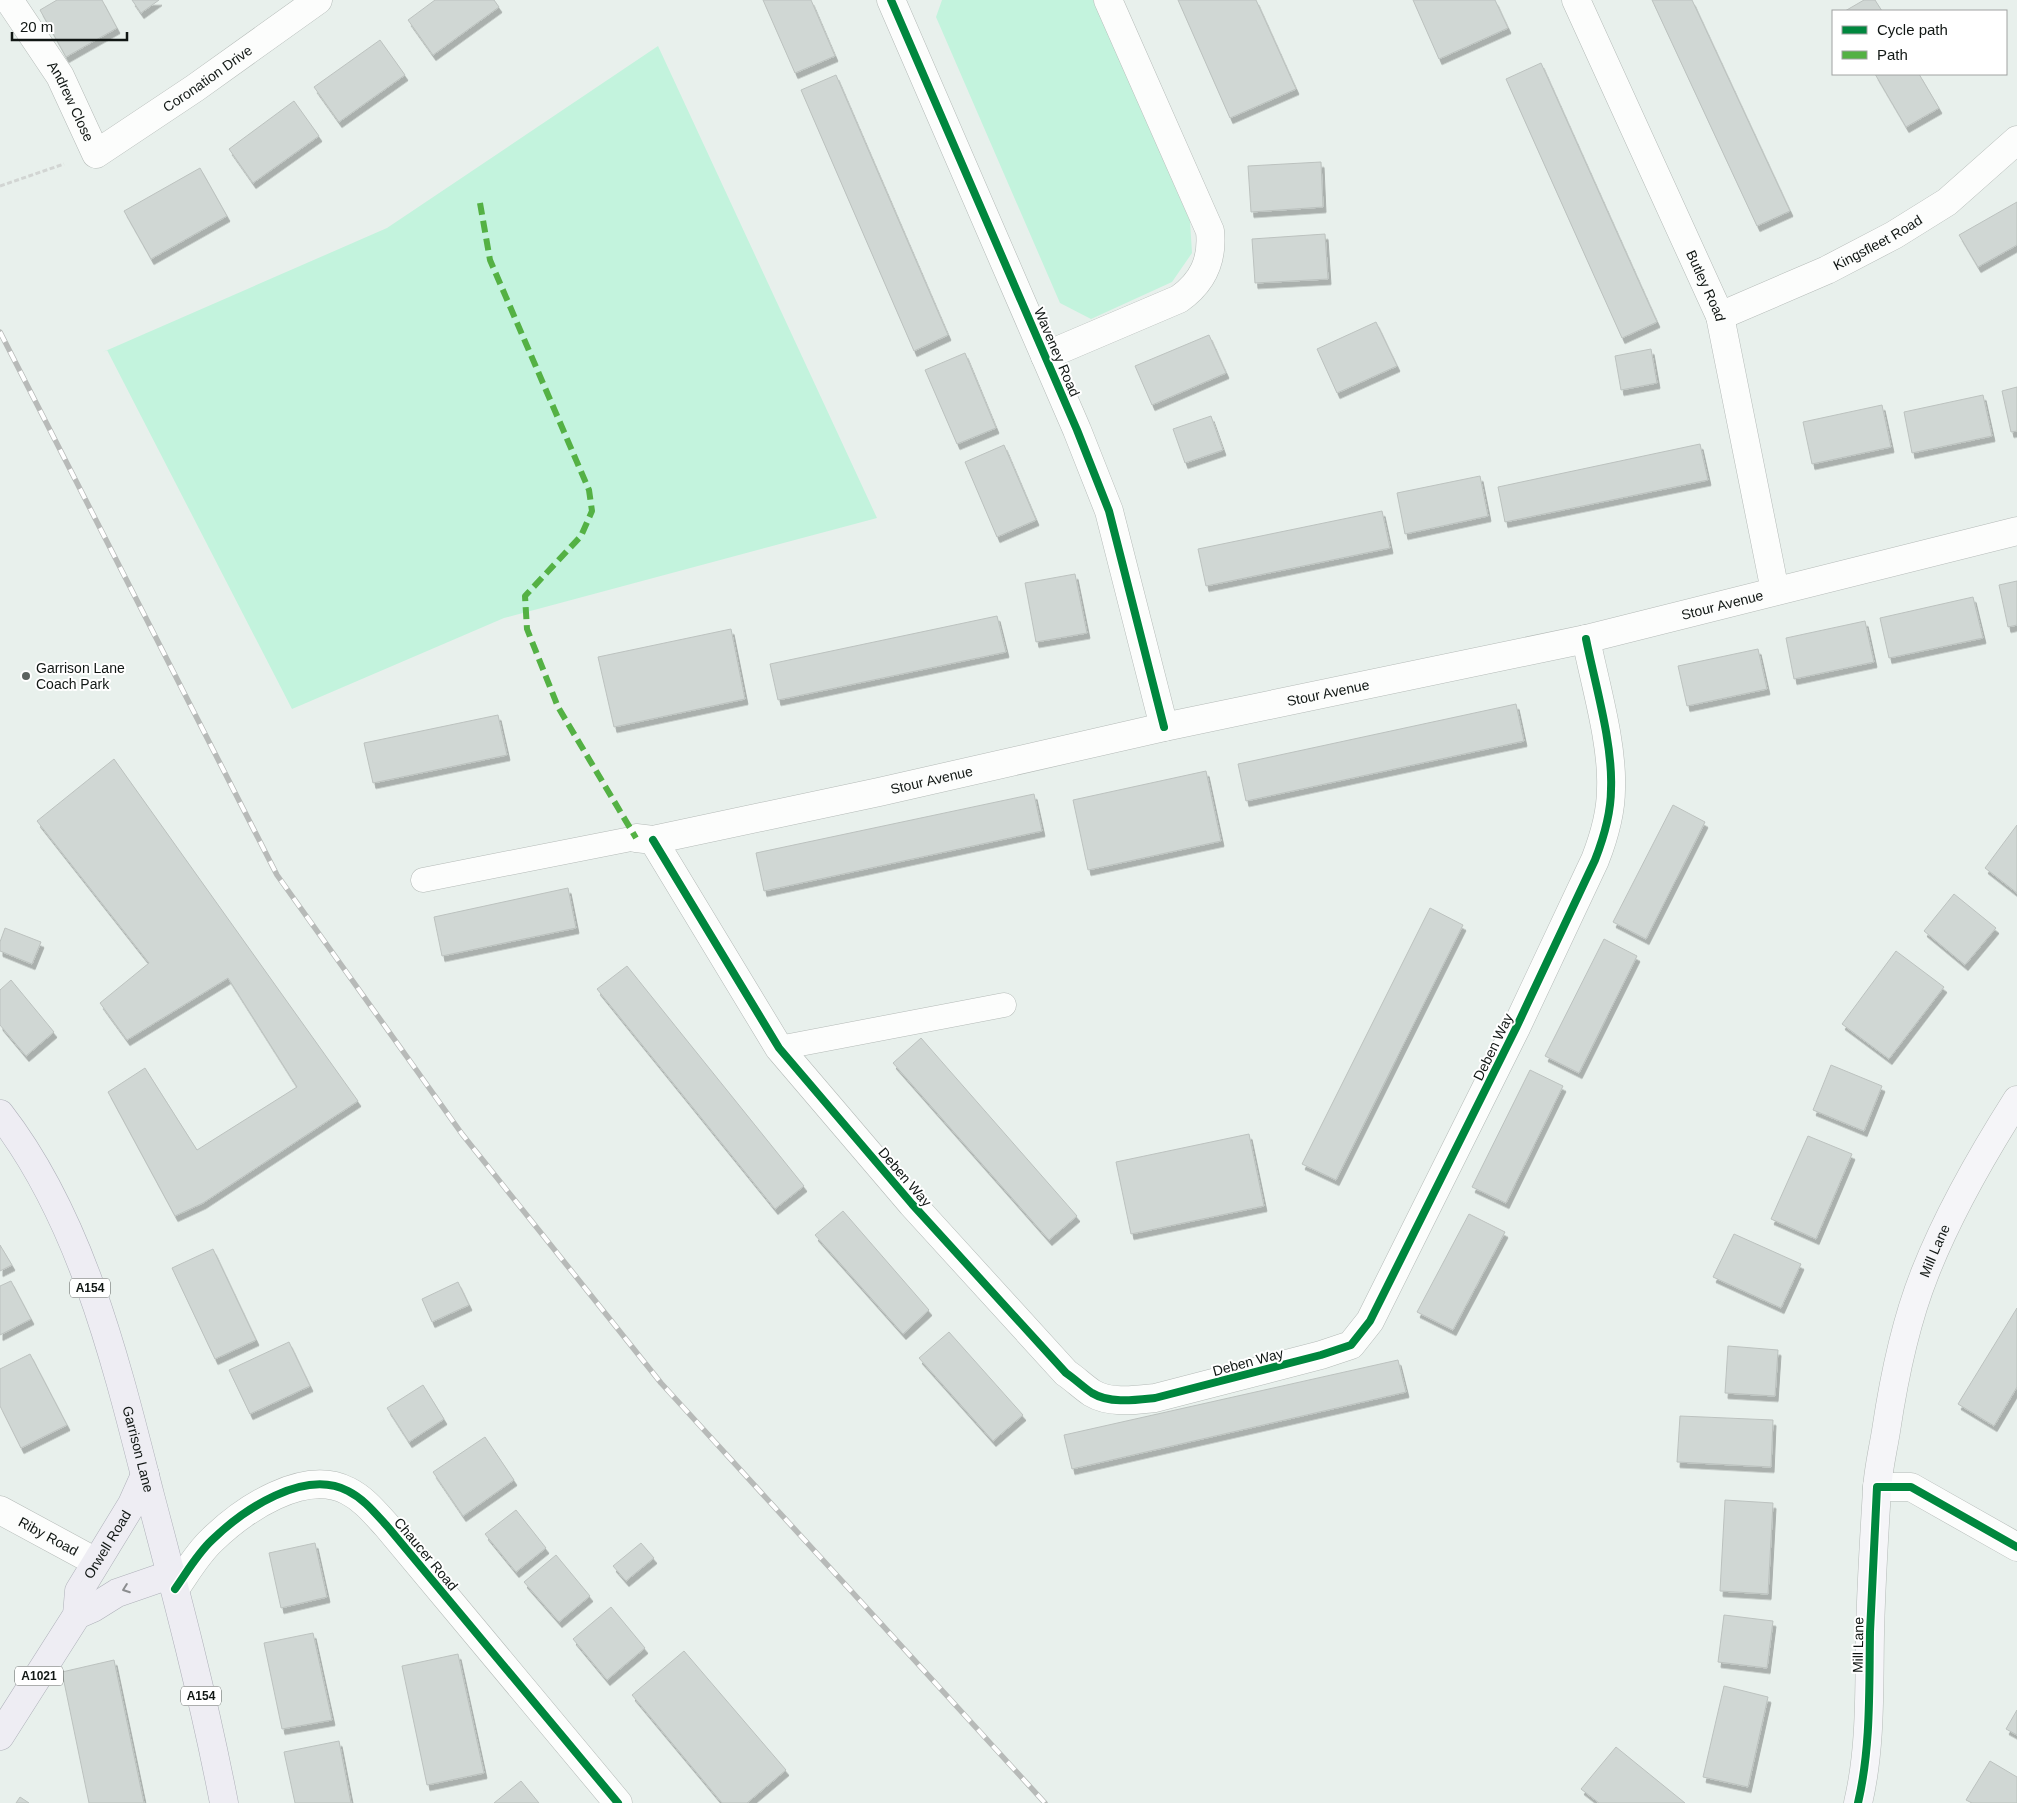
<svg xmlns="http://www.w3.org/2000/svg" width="2017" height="1803" viewBox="0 0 2017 1803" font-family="Helvetica,sans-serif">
<defs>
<filter id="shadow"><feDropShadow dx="3" dy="5.5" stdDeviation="0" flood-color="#0004"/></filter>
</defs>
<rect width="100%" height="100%" fill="#e8f0ec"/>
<path fill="#c3f3dd" d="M942,0H1093L1190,221L1192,253L1172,282L1091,319L1060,303L936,17Z
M658,46L877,518L504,618L292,709L107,350L103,352L387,228Z"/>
<path fill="#d0d7d4" stroke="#bcc2bf" filter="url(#shadow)" d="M57,0H102L117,28L66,57L40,10Z
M132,0H159L141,13Z
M435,0H494L499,7L433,55L408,20Z
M763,0H811L835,56L795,73Z
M1178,0H1256L1296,89L1230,118Z
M1413,0H1495L1508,28L1439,59Z
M1652,0H1692L1790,211L1757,226Z
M1864,0H1875L1882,11H1845Z
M380,40L405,75L339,122L314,87Z
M1541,63L1657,322L1622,338L1506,79Z
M1875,74H1919L1939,108L1906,127Z
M836,75L948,335L914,351L801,90Z
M294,101L319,136L253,183L229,149Z
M1321,162L1323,207L1251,212L1248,166Z
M200,168L227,216L151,259L124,211Z
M2017,202V245L1978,267L1959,235Z
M1325,234L1328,279L1255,283L1252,239Z
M1376,322L1397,366L1337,393L1317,349Z
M1209,335L1226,373L1152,405L1135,366Z
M1651,349L1657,383L1621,390L1615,356Z
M965,353L996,428L957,444L925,370Z
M2017,387V431L2011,432L2002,391Z
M1983,395L1992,436L1912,453L1904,412Z
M1882,405L1891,447L1812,464L1803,422Z
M1211,416L1223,450L1185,463L1173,429Z
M1700,444L1708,480L1505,522L1498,487Z
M1004,445L1036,520L997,537L965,462Z
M1480,476L1488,516L1405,534L1397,493Z
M1382,511L1390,548L1206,586L1198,549Z
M1075,574L1087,633L1036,642L1025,583Z
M2017,581V625L2008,627L1999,585Z
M1973,597L1983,638L1889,658L1880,618Z
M997,616L1006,652L778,700L770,664Z
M1865,621L1874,662L1794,679L1786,638Z
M731,629L745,699L614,727L598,657Z
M1758,649L1767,689L1687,706L1678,666Z
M1516,704L1524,741L1246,801L1238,764Z
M498,715L507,755L373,783L364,743Z
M114,759L358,1101L203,1203L175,1216L108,1092L145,1068L197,1150L297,1087L228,978L127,1040L100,1003L149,963L37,821Z
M1206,771L1221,841L1088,870L1073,800Z
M1034,794L1042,831L764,891L756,853Z
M1673,805L1705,822L1646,939L1613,922Z
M2017,825V893L1985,868Z
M568,888L576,928L442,956L434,917Z
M1954,894L1996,928L1965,965L1924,931Z
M1430,908L1463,925L1336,1180L1302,1164Z
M5,928L41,942L32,964L0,951V942Z
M1604,939L1637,956L1579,1073L1545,1056Z
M1896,951L1944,987L1889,1059L1842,1024Z
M627,966L804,1186L775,1209L597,989Z
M11,980L54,1032L26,1056L0,1025V990Z
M921,1038L1077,1216L1049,1240L893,1063Z
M1831,1065L1882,1086L1864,1131L1813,1110Z
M1530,1070L1563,1086L1506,1203L1472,1187Z
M1249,1134L1264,1206L1131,1234L1116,1162Z
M1808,1136L1852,1154L1816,1239L1771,1219Z
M843,1211L929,1310L903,1334L815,1235Z
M1469,1214L1505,1232L1453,1330L1417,1312Z
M1734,1234L1801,1264L1781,1308L1713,1277Z
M0,1245L12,1265L0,1271Z
M213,1249L256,1340L215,1359L172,1268Z
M11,1281L31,1319L0,1335V1286Z
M458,1282L469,1305L432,1322L422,1299Z
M2017,1308V1387L1994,1426L1958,1404Z
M949,1332L1023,1415L993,1441L919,1358Z
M289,1342L310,1386L250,1414L229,1370Z
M1728,1346L1778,1350L1775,1396L1725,1393Z
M30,1354L67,1425L21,1448L0,1406V1369Z
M1398,1360L1406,1392L1072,1469L1064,1435Z
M423,1385L444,1419L409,1442L387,1408Z
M1680,1416L1773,1420L1771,1467L1677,1462Z
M485,1437L514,1480L463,1516L433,1472Z
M1725,1500L1773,1503L1768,1594L1720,1591Z
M516,1510L546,1548L516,1572L485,1534Z
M315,1543L327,1597L281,1608L269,1553Z
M641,1543L654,1558L626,1581L613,1566Z
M556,1555L590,1596L559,1622L524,1582Z
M611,1607L645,1648L607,1680L573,1639Z
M1724,1615L1773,1621L1767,1668L1718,1662Z
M313,1633L332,1720L282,1729L264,1643Z
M684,1651L786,1770L747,1803H722L632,1695Z
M458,1654L484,1773L427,1785L402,1666Z
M114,1660L144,1803H89L62,1672Z
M1724,1686L1768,1697L1748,1787L1703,1777Z
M2017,1710V1735L2006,1729Z
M339,1741L351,1803H295L284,1752Z
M1616,1747L1685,1803H1599L1581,1789Z
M1990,1761L2017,1777V1803H1972L1966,1800Z
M521,1781L539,1803H494Z
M20,1797L29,1803H16Z"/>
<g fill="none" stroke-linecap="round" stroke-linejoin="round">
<defs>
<path id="lane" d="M423,880L636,838
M779,1048L1004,1005"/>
<g id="street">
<path id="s1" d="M9,0L60,76L96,154L195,88L318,0"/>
<path d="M891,0L1077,430L1109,511L1164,727"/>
<path id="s2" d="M1576,0L1720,316L1775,591"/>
<path id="s3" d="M1720,316L1827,270L1894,235L1947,202L2017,140"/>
<path d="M1045,356L1179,299C1203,282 1213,260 1210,231L1108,0"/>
<path id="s4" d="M636,838L653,840L879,792L1164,727L1586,639L2017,531"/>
<path d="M653,840L779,1048L912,1204L1066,1373C1075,1379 1083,1387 1092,1393C1110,1404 1136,1400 1155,1398L1321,1355L1351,1345L1370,1321L1516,1028L1595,860C1604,837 1611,814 1611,789C1613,744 1595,684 1586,639"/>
<path d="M1877,1487H1911L2017,1547"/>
<path id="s5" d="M0,1510L96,1562"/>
<path d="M175,1589C187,1572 197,1554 212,1540C243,1510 304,1468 348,1491C364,1499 375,1513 387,1526L618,1803"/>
</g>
<g id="secondary">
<path id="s6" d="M1858,1803C1871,1748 1869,1690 1870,1634C1871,1586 1874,1538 1877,1490C1878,1470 1883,1450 1886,1431C1894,1377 1905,1323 1925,1273C1949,1212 1982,1155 2017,1100"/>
</g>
<g id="primary">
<path id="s7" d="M0,1114C83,1221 117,1366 150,1495C177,1597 204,1699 224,1803"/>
<path d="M77,1615L93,1608L117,1593L172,1574"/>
<path id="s8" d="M0,1736L77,1615L79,1591L132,1504L145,1475"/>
</g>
</defs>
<use href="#lane" stroke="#b4bab7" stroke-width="25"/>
<use href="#street" stroke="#b4bab7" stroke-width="29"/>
<use href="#secondary" stroke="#b4bab7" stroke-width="29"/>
<use href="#primary" stroke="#aeb0b9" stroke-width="29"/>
<path stroke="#d2d5d3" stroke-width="3" stroke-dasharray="5 2.5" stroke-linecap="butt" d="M0,186L64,164"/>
<use href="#lane" stroke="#fcfdfc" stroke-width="24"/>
<use href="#street" stroke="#fcfdfc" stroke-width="28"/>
<use href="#secondary" stroke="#f5f5f8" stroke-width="28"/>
<use href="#primary" stroke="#eeedf3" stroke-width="28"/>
<defs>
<path id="rail" d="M0,332L277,875L462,1134L661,1383L1045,1803"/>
</defs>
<use href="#rail" stroke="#b7bab8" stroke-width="5.5"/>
<use href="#rail" stroke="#fff" stroke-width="4" stroke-dasharray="11" stroke-linecap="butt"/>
<path stroke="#54b144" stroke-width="6" stroke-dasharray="12 6" stroke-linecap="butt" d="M480,203L490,260L589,490L592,511L581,536L525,596L527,629L558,707L636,838"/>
<defs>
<path id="cycleway" d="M891,0L1077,430L1109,511L1164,727
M653,840L779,1048L912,1204L1066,1373C1075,1379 1083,1387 1092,1393C1110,1404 1136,1400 1155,1398L1321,1355L1351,1345L1370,1321L1516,1028L1595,860C1604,837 1611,814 1611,789C1613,744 1595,684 1586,639
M175,1589C187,1572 197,1554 212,1540C243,1510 304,1468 348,1491C364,1499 375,1513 387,1526L618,1803
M1858,1803C1871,1747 1869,1689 1870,1632C1872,1584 1875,1536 1877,1487H1911L2017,1547"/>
</defs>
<use href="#cycleway" stroke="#fff" stroke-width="11"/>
<use href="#cycleway" stroke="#00873e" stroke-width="8"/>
</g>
<defs><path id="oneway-chevron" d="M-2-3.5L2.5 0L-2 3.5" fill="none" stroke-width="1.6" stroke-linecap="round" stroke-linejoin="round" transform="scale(1.25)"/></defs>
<use stroke="#8b8d8f" href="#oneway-chevron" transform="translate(126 1589) rotate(160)"/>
<circle fill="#5c6360" stroke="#fff" stroke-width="2" cx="26" cy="676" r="5"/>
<g text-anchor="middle" stroke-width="4" stroke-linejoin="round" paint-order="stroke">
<g fill="#fff" stroke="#585d5a" stroke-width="1">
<rect x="70" y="1278.5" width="40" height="19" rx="4"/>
<rect x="15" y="1666.5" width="48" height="19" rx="4"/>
<rect x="181" y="1686.5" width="40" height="19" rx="4"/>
</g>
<g font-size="12" font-weight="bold" fill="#111714">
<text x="90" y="1292">A154</text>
<text x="39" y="1680">A1021</text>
<text x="201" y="1700">A154</text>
</g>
<g font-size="14" fill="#111714" stroke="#fff">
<text dy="5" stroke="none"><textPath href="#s1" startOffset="312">Coronation Drive</textPath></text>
<text dy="5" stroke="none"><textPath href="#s1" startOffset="119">Andrew Close</textPath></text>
<text dy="5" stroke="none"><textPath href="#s3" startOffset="174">Kingsfleet Road</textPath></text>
<text dy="5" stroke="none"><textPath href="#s2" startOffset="314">Butley Road</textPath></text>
<text transform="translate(1057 352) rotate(67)" y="5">Waveney Road</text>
<text dy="5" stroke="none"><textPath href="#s4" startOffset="1112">Stour Avenue</textPath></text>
<text dy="5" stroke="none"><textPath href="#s4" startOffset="708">Stour Avenue</textPath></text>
<text dy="5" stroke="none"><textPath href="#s4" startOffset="302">Stour Avenue</textPath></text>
<text transform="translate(1493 1047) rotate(-64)" y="5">Deben Way</text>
<text transform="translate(905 1177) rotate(49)" y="5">Deben Way</text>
<text dy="5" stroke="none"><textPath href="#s6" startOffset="561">Mill Lane</textPath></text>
<text transform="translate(1248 1362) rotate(-15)" y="5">Deben Way</text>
<text dy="5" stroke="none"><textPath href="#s7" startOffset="365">Garrison Lane</textPath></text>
<text dy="5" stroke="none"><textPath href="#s5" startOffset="55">Riby Road</textPath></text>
<text dy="5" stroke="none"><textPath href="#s8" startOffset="222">Orwell Road</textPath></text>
<text transform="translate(426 1554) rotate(50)" y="5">Chaucer Road</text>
<text transform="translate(1858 1645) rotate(-89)" y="5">Mill Lane</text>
</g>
<g font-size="14" fill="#111714" stroke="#fff" text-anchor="start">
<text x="36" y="673">Garrison Lane<tspan x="36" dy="16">Coach Park</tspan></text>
</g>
</g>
<rect x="1832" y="10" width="175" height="65" fill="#ffffff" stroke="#a0a2a1"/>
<rect x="1842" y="26" width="25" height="8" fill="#00873e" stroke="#a0a2a1"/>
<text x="1877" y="35" font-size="15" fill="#111714">Cycle path</text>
<rect x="1842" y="51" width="25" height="8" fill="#54b144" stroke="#a0a2a1"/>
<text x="1877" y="60" font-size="15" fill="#111714">Path</text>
<path d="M12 32v8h115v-8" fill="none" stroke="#111714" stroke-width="2.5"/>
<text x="20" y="32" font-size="15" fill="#111714" stroke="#ffffff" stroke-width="4" paint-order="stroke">20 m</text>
</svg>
